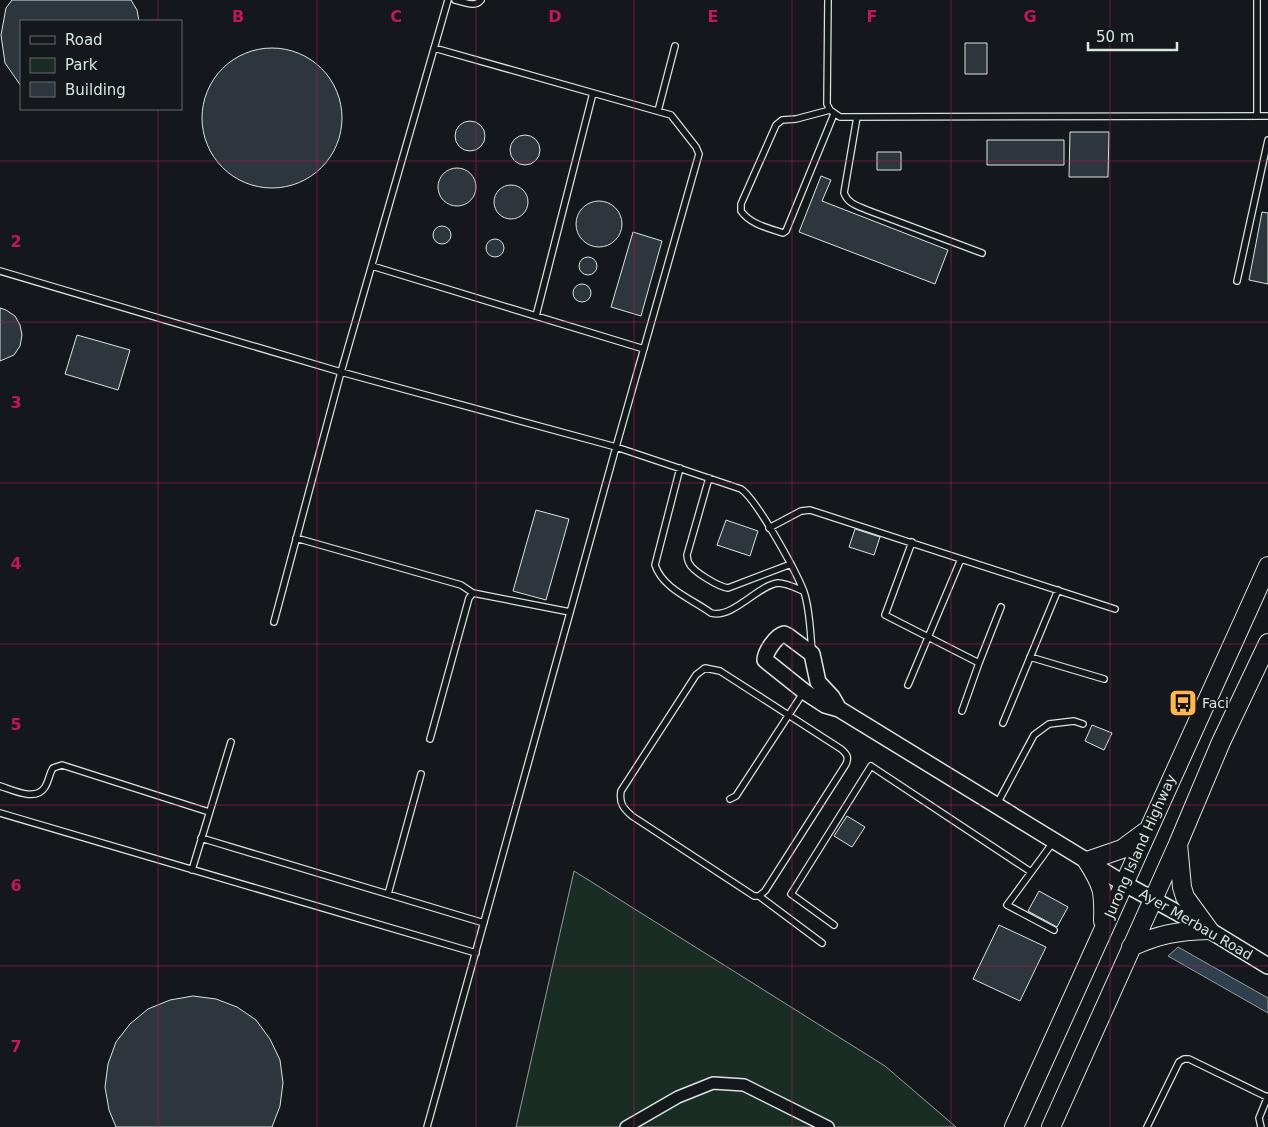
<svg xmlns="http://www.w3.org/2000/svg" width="1268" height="1127" viewBox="0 0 1268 1127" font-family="'DejaVu Sans',sans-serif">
<rect width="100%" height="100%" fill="#14181c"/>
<path fill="#1a2d24" stroke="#939e99" d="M574,871L885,1066L956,1127H516Z"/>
<path fill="#2f3f4d" stroke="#939e99" d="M1178,947L1268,998V1013L1168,956Z"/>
<path fill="#2c363c" stroke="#d8e6dc" d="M12,0H131L137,10L139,21H21V86L5,63L1,35L6,8Z
M965,43H987V74H965Z
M202 118a70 70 0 1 1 140 0a70 70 0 1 1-140 0Z
M455 136a15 15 0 1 1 30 0a15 15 0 1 1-30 0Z
M1070,132H1109L1108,177H1069Z
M510 150a15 15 0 1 1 30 0a15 15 0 1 1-30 0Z
M987,140H1064V165H987Z
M877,152H901V170H877Z
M438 187a19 19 0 1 1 38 0a19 19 0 1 1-38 0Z
M821,176L831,180L822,201L948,250L935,284L799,232Z
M494 202a17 17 0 1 1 34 0a17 17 0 1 1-34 0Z
M576 224a23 23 0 1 1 46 0a23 23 0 1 1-46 0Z
M1262,212L1268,213V284L1249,280Z
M433 235a9 9 0 1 1 18 0a9 9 0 1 1-18 0Z
M633,232L662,241L641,316L611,307Z
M486 248a9 9 0 1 1 18 0a9 9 0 1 1-18 0Z
M579 266a9 9 0 1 1 18 0a9 9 0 1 1-18 0Z
M573 293a9 9 0 1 1 18 0a9 9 0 1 1-18 0Z
M0,308L6,310L15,316L20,325L22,335L20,346L14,355L0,361Z
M77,335L130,350L118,390L65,374Z
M536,510L569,519L546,600L513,591Z
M726,520L758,531L750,556L717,545Z
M855,529L880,537L874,555L849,547Z
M1092,725L1112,733L1104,750L1085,741Z
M847,816L865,827L852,847L834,836Z
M1039,891L1068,907L1057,927L1028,911Z
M999,925L1046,947L1020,1001L973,979Z
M193,996L216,999L237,1007L256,1020L270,1039L280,1060L283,1083L280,1106L272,1127H116L109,1110L105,1087L108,1064L116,1042L130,1024L148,1009L170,1000Z"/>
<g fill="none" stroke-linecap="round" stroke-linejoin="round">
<defs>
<path id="lane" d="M455,0C464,2 475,8 481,0
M828,0L827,104L830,110L840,117L1268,116
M1257,0V116
M830,110L796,119L782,120L776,125L741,204V211C750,224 768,228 783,233L786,231L834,114
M658,111L675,46
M857,117L844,193C848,204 858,206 867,210L982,253
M372,266L644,349
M0,271L341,372L616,447L741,489C757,500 796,571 804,592C810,610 810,630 812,650
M1237,281L1268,140
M536,316L593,93
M680,468L655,565C663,589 692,599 711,613C733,619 758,585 778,583C786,583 796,588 803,591
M709,478L687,555C687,556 688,562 689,563C692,571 719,587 728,588L791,564
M769,528L801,511L810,510L1115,609
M296,538L461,585L473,593
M912,542L885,615L979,663
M274,622L341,372L448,0
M1030,657L1104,679
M908,685L961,559
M962,711L979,663L1001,607
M1003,723L1058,590
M430,739L469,598L473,593L570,612
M0,786C13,790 36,802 45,787C49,781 49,774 53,768L62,765L209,812
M730,799L736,796L803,693
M997,804L1034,735L1049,724L1074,721L1083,724
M0,813L476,953
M201,838L484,923
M192,870L231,742
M388,894L421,774
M759,896L765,891L846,764C849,757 847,754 841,749L720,671L705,668L696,675L621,791C619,803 623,808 632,816L754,896H759L822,943
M834,925L791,894L871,766L1031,872
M1054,930L1007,905L1054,841
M427,1127L616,447L699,154L696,147L671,115L434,48
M1147,1127L1179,1062L1184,1059H1189L1267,1097
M1261,1127L1259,1118L1268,1096"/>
<path id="street" d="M626,1127L678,1097L713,1083L744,1085L828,1127"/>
<path id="secondary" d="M839,709L832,697L818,682L812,654L788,636L784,634C776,636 765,652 765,660L805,692L825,705L839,709L1123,883L1209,930L1268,966"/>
<path id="primary" d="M1178,844L1182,887L1185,897L1209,930
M1103,921C1104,892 1103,886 1087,861L1122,849L1145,832
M1131,947C1160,934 1177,931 1209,930
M1014,1127L1268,566
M1051,1127L1178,844L1221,742L1268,643"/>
</defs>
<use href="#lane" stroke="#d8e6dc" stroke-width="8"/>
<use href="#street" stroke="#d8e6dc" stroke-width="14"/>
<use href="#secondary" stroke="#d8e6dc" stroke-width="18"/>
<use href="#primary" stroke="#d8e6dc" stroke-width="20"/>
<use href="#lane" stroke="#14181c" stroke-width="5.5"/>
<use href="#street" stroke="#14181c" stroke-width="11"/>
<use href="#secondary" stroke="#14181c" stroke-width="15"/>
<use href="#primary" stroke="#14181c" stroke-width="18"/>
</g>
<path fill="none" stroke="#c2185b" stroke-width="1" stroke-opacity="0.55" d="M158,0V21M317,0V1127M476,0V1127M634,0V1127M792,0V1127M951,0V1127M1110,0V1127M158,109V1127M0,161H1268M0,322H1268M0,483H1268M0,644H1268M0,805H1268M0,966H1268"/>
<defs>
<symbol id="bus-square" viewBox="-11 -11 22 22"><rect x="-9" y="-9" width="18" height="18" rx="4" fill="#ffb74d" stroke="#14181c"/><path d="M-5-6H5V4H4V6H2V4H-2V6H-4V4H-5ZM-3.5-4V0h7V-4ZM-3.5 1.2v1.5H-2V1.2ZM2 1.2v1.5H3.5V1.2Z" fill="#111"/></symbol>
</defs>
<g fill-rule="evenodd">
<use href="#bus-square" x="1167" y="687" width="32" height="32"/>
</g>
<g text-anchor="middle" stroke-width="4" stroke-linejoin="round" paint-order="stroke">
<g font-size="14" fill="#d8e6dc" stroke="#14181c" text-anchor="start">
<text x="1202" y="708">Faci</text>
</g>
<g font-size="14" fill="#d8e6dc" stroke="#14181c">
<text transform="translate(1140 846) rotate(-66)" y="5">Jurong Island Highway</text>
<text transform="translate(1196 924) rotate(30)" y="5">Ayer Merbau Road</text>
</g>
</g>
<g font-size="16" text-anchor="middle" font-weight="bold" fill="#c2185b" stroke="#14181c" stroke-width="4" stroke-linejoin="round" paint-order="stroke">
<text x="238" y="22">B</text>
<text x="396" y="22">C</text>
<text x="555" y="22">D</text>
<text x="713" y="22">E</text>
<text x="872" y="22">F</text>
<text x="1030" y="22">G</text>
<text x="16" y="247">2</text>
<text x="16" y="408">3</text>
<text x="16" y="569">4</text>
<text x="16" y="730">5</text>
<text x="16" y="891">6</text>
<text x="16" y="1052">7</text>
</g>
<rect x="20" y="20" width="162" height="90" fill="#14181c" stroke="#626a69"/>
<rect x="30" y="36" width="25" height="8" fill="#14181c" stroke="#626a69"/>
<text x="65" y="45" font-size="15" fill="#d8e6dc">Road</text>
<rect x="30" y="58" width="25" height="15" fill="#1a2d24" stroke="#626a69"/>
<text x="65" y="70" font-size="15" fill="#d8e6dc">Park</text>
<rect x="30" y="82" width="25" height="15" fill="#2c363c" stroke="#626a69"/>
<text x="65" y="95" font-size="15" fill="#d8e6dc">Building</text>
<path d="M1088 42v8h89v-8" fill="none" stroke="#d8e6dc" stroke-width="2.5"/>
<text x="1096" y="42" font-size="15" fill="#d8e6dc" stroke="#14181c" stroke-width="4" paint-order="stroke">50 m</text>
</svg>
